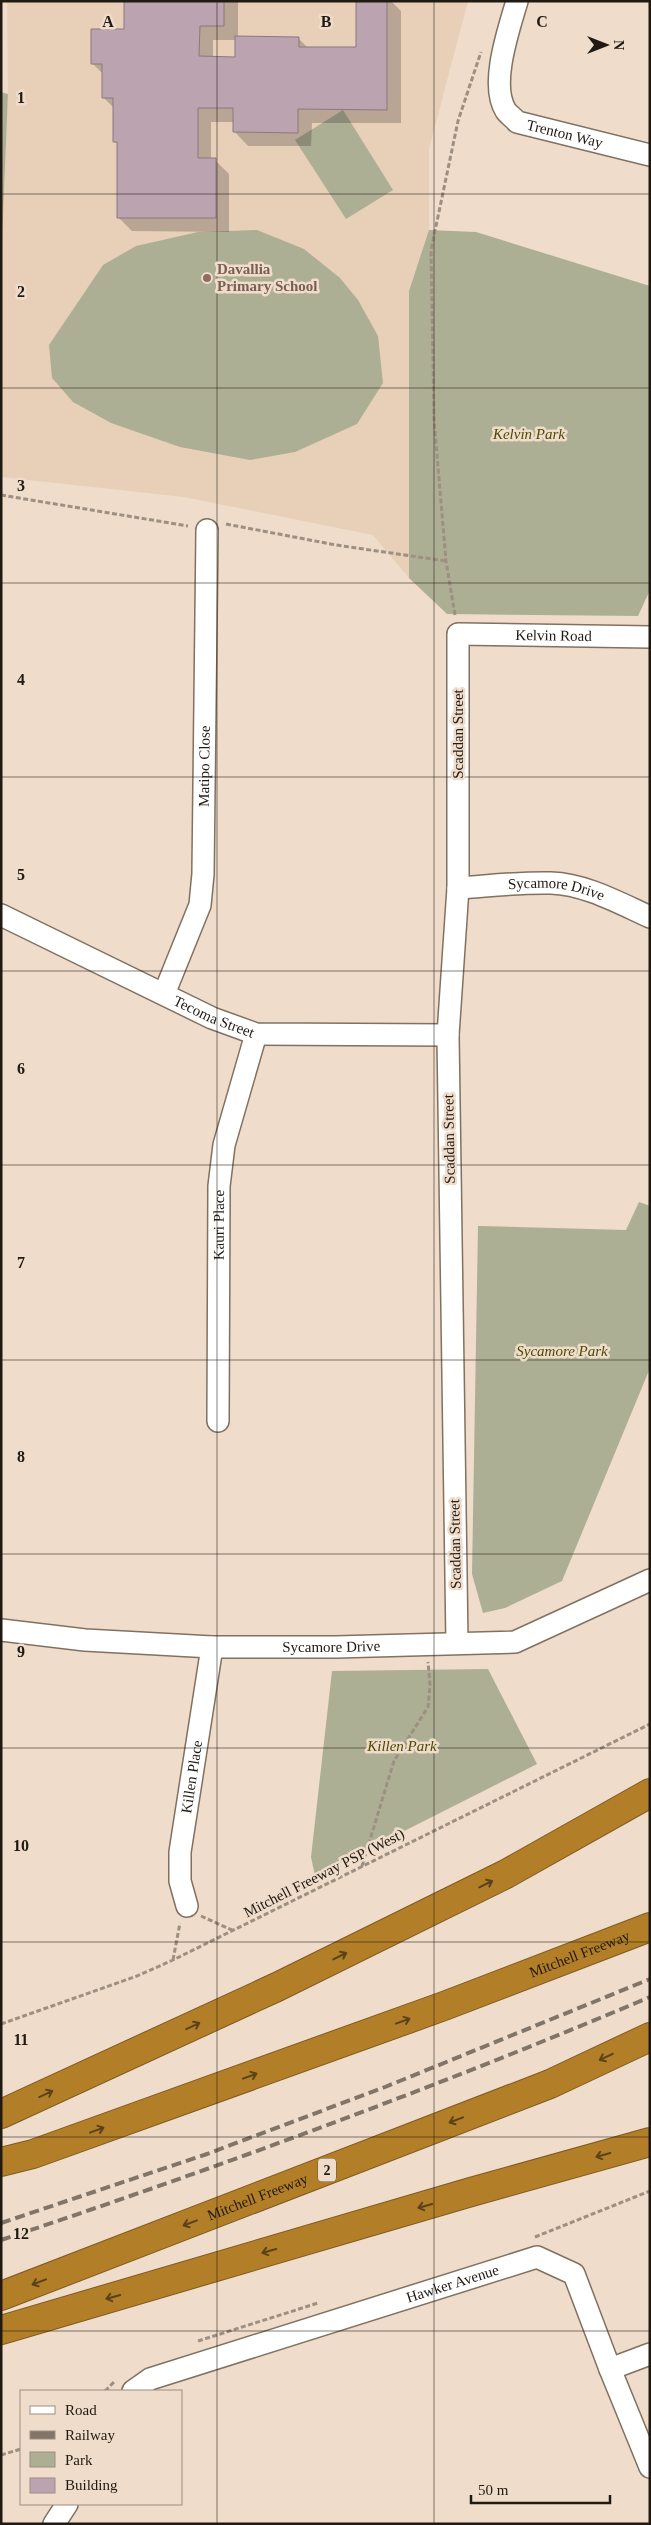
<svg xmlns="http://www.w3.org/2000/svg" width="651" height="2525" viewBox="0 0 651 2525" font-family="'Times New Roman',serif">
<rect width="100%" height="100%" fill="#efdcca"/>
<path fill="#e7cfb8" d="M7,1H468L429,149V230L409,291V578L373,535L184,497L1,477V266L8,94Z"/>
<path fill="#adaf95" d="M1,92L8,94L1,266Z
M343,110L393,190L346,219L295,140Z
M257,230L304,249L340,278L358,300L378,336L383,383L357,424L295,452L250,460L180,447L111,423L73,402L52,378L49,345L103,265L136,246L198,232Z
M429,230L476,232L650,286V590L638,616L447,614L409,578V291Z
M639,1202L650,1206V1368L562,1581L505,1608L483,1613L472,1574L478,1226L626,1230Z
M488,1669L537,1764L315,1876L311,1857L332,1671Z"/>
<path fill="#0003" fill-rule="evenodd" d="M125,1H238V37L298,38L309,49H358V1H391L401,11V123H312L311,146H248L234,131V122H211V160H215L229,174V232L132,231L118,217L119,145L115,141V109L103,97V74L93,64L125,30ZM213,40H237V58H213Z"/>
<path fill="#bba4b0" stroke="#8d7783" d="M124,1H224V26H200L199,56L235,57V36L299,37V47H356V1H387V110L298,109V133L233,132V108H198V158H216V218H117V142H113V98H102V64H91V29H124Z"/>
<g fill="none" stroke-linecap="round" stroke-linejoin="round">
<defs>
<g id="minor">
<path id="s1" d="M517,1C509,29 489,85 506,111C509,115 514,118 517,122L650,155"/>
<path id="s2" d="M458,888C489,886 521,882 551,883C585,884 619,903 650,917"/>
<path id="s3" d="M1,915L212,1018L256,1034L448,1035"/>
<path id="s4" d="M164,994L200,905L203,874L207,530"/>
<path id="s5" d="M218,1421L219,1186L224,1145L256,1034"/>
<path id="s6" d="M1,1630L85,1640L212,1647H336L515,1642L650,1580"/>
<path id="s7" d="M457,1643L448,1035L458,888V634L650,637"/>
<path id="s8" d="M187,1906L180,1881V1852L212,1647"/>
<path d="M610,2369L650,2354"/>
<path id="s9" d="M133,2391L150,2379L537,2257L574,2274L610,2369L650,2467"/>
<path d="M54,2524L67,2504"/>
</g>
<g id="highway">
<path d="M1,2114L277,1987L506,1874L650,1793"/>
<path id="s10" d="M1,2162L33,2154L444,2006L650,1927"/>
<path id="s11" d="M1,2296L550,2084L650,2037"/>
<path d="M1,2330L471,2192L650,2142"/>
</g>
</defs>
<use href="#minor" stroke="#817161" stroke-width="24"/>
<use href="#highway" stroke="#7f5b21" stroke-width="30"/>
<path stroke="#9d8f82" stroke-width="3" stroke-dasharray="5 2.5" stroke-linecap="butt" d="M1,495L188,526
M226,524L336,545L446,561
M455,615L446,561L434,419L431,250L458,121L481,52
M362,1866L394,1761L428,1707L430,1685L428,1662
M201,1916L234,1931
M173,1960L180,1923
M1,2024L137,1976L173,1960L650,1724
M535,2237L650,2191
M198,2341L318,2303
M105,2391L115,2381
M1,2455L21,2449"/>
<use href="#minor" stroke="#fff" stroke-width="21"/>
<use href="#highway" stroke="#b27e28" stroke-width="28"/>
<path stroke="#817569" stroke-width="4" stroke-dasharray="10 5" stroke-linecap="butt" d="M1,2223L207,2154L385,2087L650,1979
M1,2240C220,2167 437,2087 650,1997"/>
</g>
<defs><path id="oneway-shaft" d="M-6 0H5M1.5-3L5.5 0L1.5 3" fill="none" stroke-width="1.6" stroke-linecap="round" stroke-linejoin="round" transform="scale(1.25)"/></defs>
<g stroke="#5a421b">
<use href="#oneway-shaft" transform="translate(486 1884) rotate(-26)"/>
<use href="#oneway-shaft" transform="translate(340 1956) rotate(-26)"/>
<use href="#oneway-shaft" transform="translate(403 2021) rotate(-20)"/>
<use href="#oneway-shaft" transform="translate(193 2026) rotate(-25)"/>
<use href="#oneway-shaft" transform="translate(606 2057) rotate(155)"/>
<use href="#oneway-shaft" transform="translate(250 2076) rotate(-20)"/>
<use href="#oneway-shaft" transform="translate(46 2094) rotate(-25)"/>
<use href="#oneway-shaft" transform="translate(456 2120) rotate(159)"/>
<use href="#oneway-shaft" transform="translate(97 2130) rotate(-20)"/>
<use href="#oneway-shaft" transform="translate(603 2155) rotate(164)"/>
<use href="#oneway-shaft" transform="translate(425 2206) rotate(164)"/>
<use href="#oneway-shaft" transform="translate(190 2223) rotate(159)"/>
<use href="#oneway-shaft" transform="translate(269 2251) rotate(164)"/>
<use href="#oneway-shaft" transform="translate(39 2282) rotate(159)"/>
<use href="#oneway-shaft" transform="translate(113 2297) rotate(164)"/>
</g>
<path fill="none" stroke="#201a13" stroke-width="1" stroke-opacity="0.55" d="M217,1V2524M434,1V2524M1,194H650M1,388H650M1,583H650M1,777H650M1,971H650M1,1165H650M1,1360H650M1,1554H650M1,1748H650M1,1942H650M1,2137H650M1,2331H650"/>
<circle fill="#8d6e63" stroke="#efdcca" stroke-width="2" cx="207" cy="278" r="5"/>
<g text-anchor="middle" stroke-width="5" stroke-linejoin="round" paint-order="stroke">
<rect fill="#efdcca" stroke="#5e544a" stroke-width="1" x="318" y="2158.5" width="18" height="23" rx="4"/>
<g font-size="14" font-weight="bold" fill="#201a13">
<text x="327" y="2175">2</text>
</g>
<g font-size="15" fill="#201a13" stroke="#efdcca">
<text dy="5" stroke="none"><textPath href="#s1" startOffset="178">Trenton Way</textPath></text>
<text dy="5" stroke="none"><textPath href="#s7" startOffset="1105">Kelvin Road</textPath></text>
<text transform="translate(458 734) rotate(-90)" y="5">Scaddan Street</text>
<text dy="5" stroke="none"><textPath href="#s4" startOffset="235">Matipo Close</textPath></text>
<text dy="5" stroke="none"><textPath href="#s2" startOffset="99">Sycamore Drive</textPath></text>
<text dy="5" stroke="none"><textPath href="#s3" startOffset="236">Tecoma Street</textPath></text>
<text transform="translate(449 1139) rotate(-91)" y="5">Scaddan Street</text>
<text dy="5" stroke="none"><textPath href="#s5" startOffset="196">Kauri Place</textPath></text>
<text transform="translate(455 1544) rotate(-91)" y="5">Scaddan Street</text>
<text dy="5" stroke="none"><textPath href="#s6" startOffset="331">Sycamore Drive</textPath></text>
<text dy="5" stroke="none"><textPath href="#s8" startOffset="131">Killen Place</textPath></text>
<text transform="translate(324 1873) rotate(-27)" y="5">Mitchell Freeway PSP (West)</text>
<text dy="5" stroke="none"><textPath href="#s10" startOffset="615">Mitchell Freeway</textPath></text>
<text dy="5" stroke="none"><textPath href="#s11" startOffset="275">Mitchell Freeway</textPath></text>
<text dy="5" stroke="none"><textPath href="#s9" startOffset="338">Hawker Avenue</textPath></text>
</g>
<g font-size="15" font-weight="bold" fill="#785e54" stroke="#efdcca" text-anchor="start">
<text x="217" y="274">Davallia<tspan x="217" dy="17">Primary School</tspan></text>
</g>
<g font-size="15" font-style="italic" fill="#4a4c06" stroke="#efdcca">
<text x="529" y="439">Kelvin Park</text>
<text x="562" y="1356">Sycamore Park</text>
<text x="402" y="1751">Killen Park</text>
</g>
</g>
<g font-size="16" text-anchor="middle" font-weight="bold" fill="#201a13" stroke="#efdcca" stroke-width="5" stroke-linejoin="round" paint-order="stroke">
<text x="108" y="27">A</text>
<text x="326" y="27">B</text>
<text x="542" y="27">C</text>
<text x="21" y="103">1</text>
<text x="21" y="297">2</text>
<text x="21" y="491">3</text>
<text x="21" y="685">4</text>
<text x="21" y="880">5</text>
<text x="21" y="1074">6</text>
<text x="21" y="1268">7</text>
<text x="21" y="1462">8</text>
<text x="21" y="1657">9</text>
<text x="21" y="1851">10</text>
<text x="21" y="2045">11</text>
<text x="21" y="2239">12</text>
</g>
<rect width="651" height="2525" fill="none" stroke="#201a13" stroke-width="5"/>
<rect x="20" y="2390" width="162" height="115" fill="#efdcca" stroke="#9c8e81"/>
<rect x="30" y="2406" width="25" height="8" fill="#ffffff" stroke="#9c8e81"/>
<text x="65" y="2415" font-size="15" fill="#201a13">Road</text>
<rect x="30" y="2431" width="25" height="8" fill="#817569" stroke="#9c8e81"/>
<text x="65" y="2440" font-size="15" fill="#201a13">Railway</text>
<rect x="30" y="2452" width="25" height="15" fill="#adaf95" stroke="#9c8e81"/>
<text x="65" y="2465" font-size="15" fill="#201a13">Park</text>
<rect x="30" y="2478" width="25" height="15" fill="#bba4b0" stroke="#9c8e81"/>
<text x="65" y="2490" font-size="15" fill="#201a13">Building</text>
<g transform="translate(606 45) rotate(90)" stroke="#efdcca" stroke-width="4" paint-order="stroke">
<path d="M0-4L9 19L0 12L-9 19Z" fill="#201a13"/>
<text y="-8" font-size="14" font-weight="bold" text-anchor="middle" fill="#201a13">N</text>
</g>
<path d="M471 2495v8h139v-8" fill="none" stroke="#201a13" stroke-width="2.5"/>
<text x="478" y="2495" font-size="15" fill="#201a13" stroke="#efdcca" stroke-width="4" paint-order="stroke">50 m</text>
</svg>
